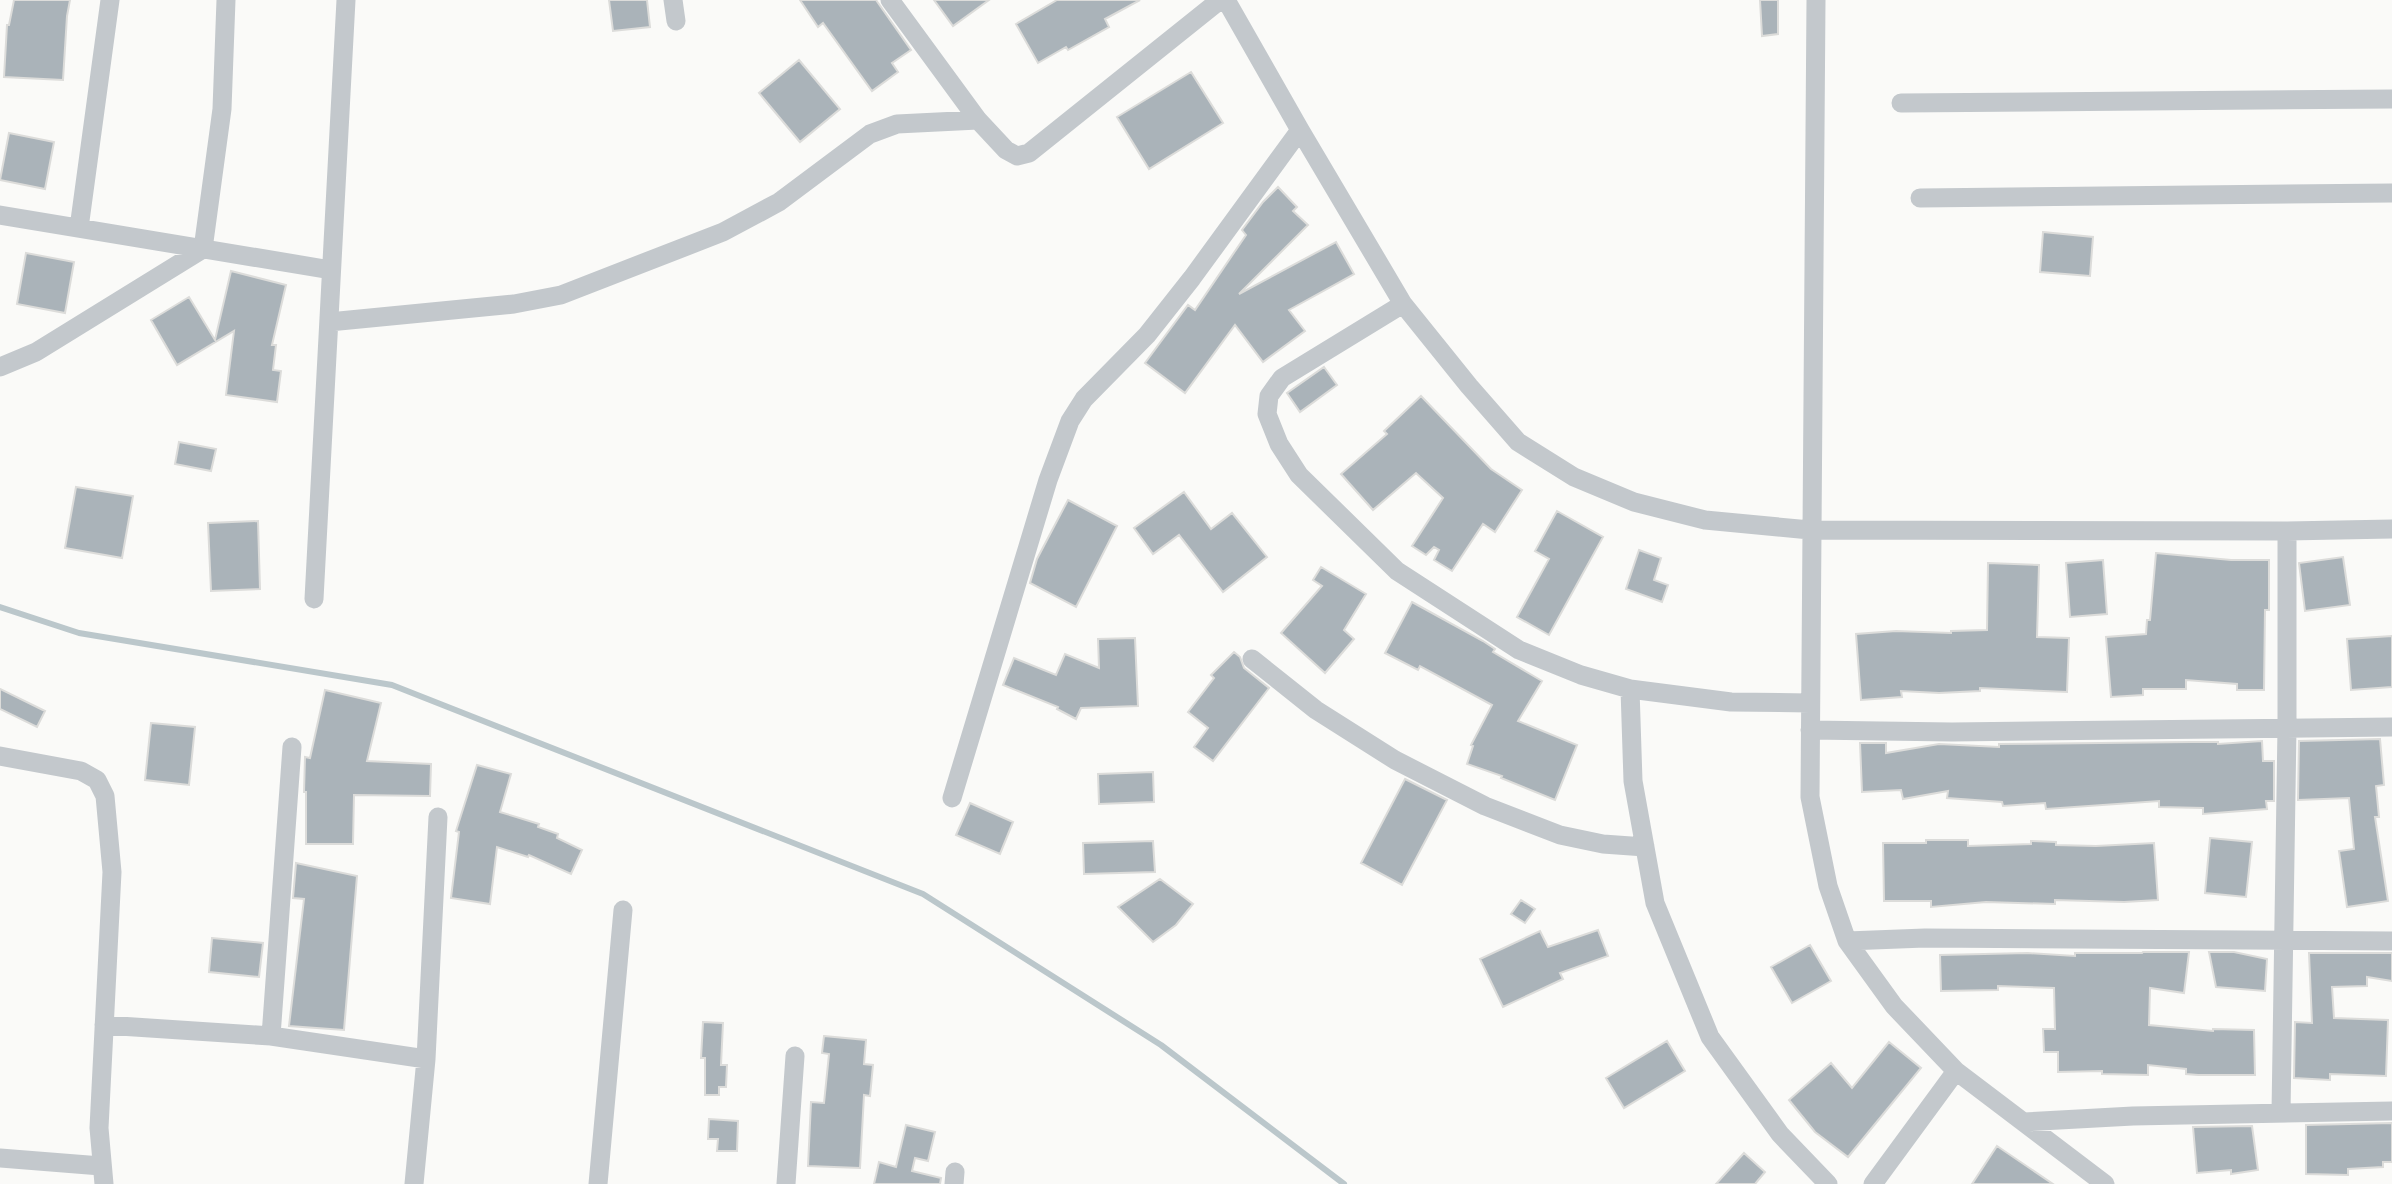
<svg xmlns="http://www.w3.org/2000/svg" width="2392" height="1184" viewBox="0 0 2392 1184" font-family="'Noto Sans',sans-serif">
<rect width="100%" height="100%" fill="#fafaf8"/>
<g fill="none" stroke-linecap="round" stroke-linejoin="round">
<path stroke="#bbc7cb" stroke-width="6" d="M0,607L79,633L392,685L923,894L1161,1045L1344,1184"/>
</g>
<path fill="#aab3b9" stroke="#dcdcda" stroke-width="2" d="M14,0H70L67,16L63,80L4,77L7,25H9Z
M609,0H647L650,27L613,31Z
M800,0H876L911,50L892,63L898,72L872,91L823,23L818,27Z
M934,0H989L953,26Z
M1057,0H1140L1105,19L1109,27L1068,50L1066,47L1038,63L1016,24Z
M1760,0H1778V34L1762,36Z
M799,60L840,109L800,142L759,93Z
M1191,72L1223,123L1149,169L1117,117Z
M9,133L54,142L45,189L0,180Z
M1278,187L1297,207L1293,211L1308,225L1239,294L1336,242L1354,274L1289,310L1305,331L1263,362L1235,325L1185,393L1145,363L1188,305L1195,310L1246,235L1242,230L1263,202Z
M2043,232L2093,237L2090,276L2040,272Z
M26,253L74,262L65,313L17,304Z
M231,271L286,285L272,345H276L273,370L281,371L277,402L226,395L234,331L177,365L151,320L189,297L215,340Z
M1324,367L1337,385L1300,412L1287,393Z
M1421,396L1491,469L1522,490L1495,532L1483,524L1452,571L1434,560L1439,550L1434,547L1426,555L1412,546L1443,498L1416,473L1373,510L1341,474L1387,434L1384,431Z
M179,442L216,449L211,471L175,464Z
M76,487L133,496L122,558L65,548Z
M1184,492L1211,529L1232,513L1267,557L1223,592L1179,535L1153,554L1134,528Z
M1068,500L1117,526L1076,607L1030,583L1037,559Z
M1557,511L1603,537L1549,635L1517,617L1549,559L1535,551Z
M258,521L260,589L211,591L208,523Z
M1639,550L1661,558L1654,580L1668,585L1662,602L1626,589Z
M2156,553L2231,560H2269V610H2265L2264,690H2237V684L2186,680V689H2143V695L2111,697L2106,637L2146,634L2147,620H2150Z
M2343,557L2350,605L2305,611L2299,563Z
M2103,560L2107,614L2070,617L2066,563Z
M1988,563L2039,565L2037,637L2069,638L2067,692L1980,688V691L1939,693L1901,691L1902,697L1861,700L1856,634L1896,631L1951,633V631L1987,630Z
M1321,567L1366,594L1344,630L1354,639L1325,673L1281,633L1322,586L1313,580Z
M1412,602L1483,641L1495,649L1493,652L1542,681L1518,721L1577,745L1555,800L1501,778L1502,776L1467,764L1473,746L1471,745L1492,705L1420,666L1418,670L1385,653Z
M2392,636V687L2351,690L2347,639Z
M1135,638L1138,706L1081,708L1076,719L1057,709L1058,707L1003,685L1014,658L1056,675L1065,654L1099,668L1098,639Z
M1234,652L1240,657L1244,668L1269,688L1213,761L1194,747L1208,728L1188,712L1214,678L1211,675Z
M0,689L45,711L37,727L0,709Z
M325,690L381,703L367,761L431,764L430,796L354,795L353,844H306V792H304L305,757L310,758Z
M151,723L195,727L189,785L145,780Z
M2380,739L2384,785L2376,786L2379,817H2375L2388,901L2347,907L2339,851L2354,849L2349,798L2298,800L2299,741Z
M2262,741L2263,761H2274V801H2266L2267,809L2203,814V808L2159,807V801L2046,809L2045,803L2003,806L2002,802L1947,798L1948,791L1903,799L1901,790L1862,792L1860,743H1886V753L1939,744L1999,747V744L2191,742H2218V744Z
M477,765L511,774L500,812L539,824L538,827L558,834L557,838L582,850L571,874L529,855L528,857L497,847L490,904L451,898L459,832L456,831Z
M1153,772L1154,802L1099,804L1098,774Z
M1405,779L1447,800L1402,885L1361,863Z
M970,803L1013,822L1000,854L956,835Z
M2210,838L2252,842L2246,897L2205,893Z
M1926,840H1968V846L2031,844V841L2056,842V845L2096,846L2154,843L2158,900L2124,902L2055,900V904L1986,902L1931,907V901H1884L1883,843H1926Z
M1153,841L1155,872L1084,874L1083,843Z
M296,863L357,876L344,1030L289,1026L304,899L293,898Z
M1160,879L1193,904L1176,925L1153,942L1118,907Z
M1521,900L1535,909L1525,923L1511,914Z
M1598,930L1608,956L1560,973L1563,979L1503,1007L1480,959L1540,931L1548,947Z
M212,938L263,943L259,977L209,972Z
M1810,945L1831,981L1792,1003L1771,967Z
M2143,952H2189L2184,993L2150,988L2149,1025L2213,1031V1029L2254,1030L2255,1075H2198L2186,1074V1069L2148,1065V1075L2102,1074V1071L2058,1072V1052H2044L2043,1029H2055L2054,988L1998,986V990L1941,991L1940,955L2028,953L2075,956V953H2142Z
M2209,952H2234L2267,959L2265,991L2216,987Z
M2309,953H2392V981L2367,977V986L2332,987L2334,1018L2388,1020L2386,1076L2330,1074V1080L2294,1078L2295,1022L2312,1023Z
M703,1022L723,1023L721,1065H727L726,1087H719V1095H705V1058H701Z
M824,1036L866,1040L864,1064L873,1065L870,1096L864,1095L860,1168L808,1166L811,1102L824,1103L829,1054L822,1053Z
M1667,1041L1685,1071L1624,1108L1606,1078Z
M1889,1042L1921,1068L1848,1157L1815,1132L1789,1100L1831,1063L1852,1088Z
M709,1119L738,1121L737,1151H717L718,1139H708Z
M2392,1123V1162H2383V1167L2348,1169V1175L2306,1174V1125Z
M906,1125L935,1132L928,1161L915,1158L912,1171L941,1178L940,1184H874L879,1162L896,1167Z
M2252,1126L2258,1170L2231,1174V1170L2197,1173L2193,1127Z
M1997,1146L2053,1184H1972Z
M1744,1153L1765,1172L1755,1184H1716Z"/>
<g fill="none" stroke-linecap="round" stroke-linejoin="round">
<path stroke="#c3c8cc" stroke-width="19" d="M673,0L676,21
M890,0L978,120L1006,150L1017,156L1029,153L1220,0
M1226,0L1300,130L1403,304L1469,386L1518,442L1574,477L1634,502L1705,520L1810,530L2287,531L2392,529
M1816,0L1810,797L1828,886L1847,941L1894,1006L1956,1071L2105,1184
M1901,103L2392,99
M1920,198L2392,193
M0,215L331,270
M79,228L110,0
M1403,304L1282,378L1269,396L1267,414L1279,444L1299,475L1397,571L1519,650L1581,675L1630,689L1731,702L1810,703
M329,322L514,304L561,295L723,232L779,202L870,134L897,124L978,120
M0,367L36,352L203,249L222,109L226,0
M314,599L346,0
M1252,659L1316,710L1395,760L1485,806L1560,835L1603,844L1645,847
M1630,689L1633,781L1655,903L1710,1037L1780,1134L1828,1184
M1810,730L1952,732L2392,727
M0,756L81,771L97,780L105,796L112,872L99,1128L104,1184
M952,798L1048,480L1070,421L1084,399L1147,335L1192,278L1300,130
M1847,941L1925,938L2392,941
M104,1025L271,1036L426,1059
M271,1036L292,747
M2281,1113L2287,727V531
M2024,1122L2133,1116L2392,1111
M0,1158L101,1166
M414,1184L426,1059L438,817
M598,1184L623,910
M786,1184L795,1056
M954,1184L955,1172
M1873,1184L1956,1071"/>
</g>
</svg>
